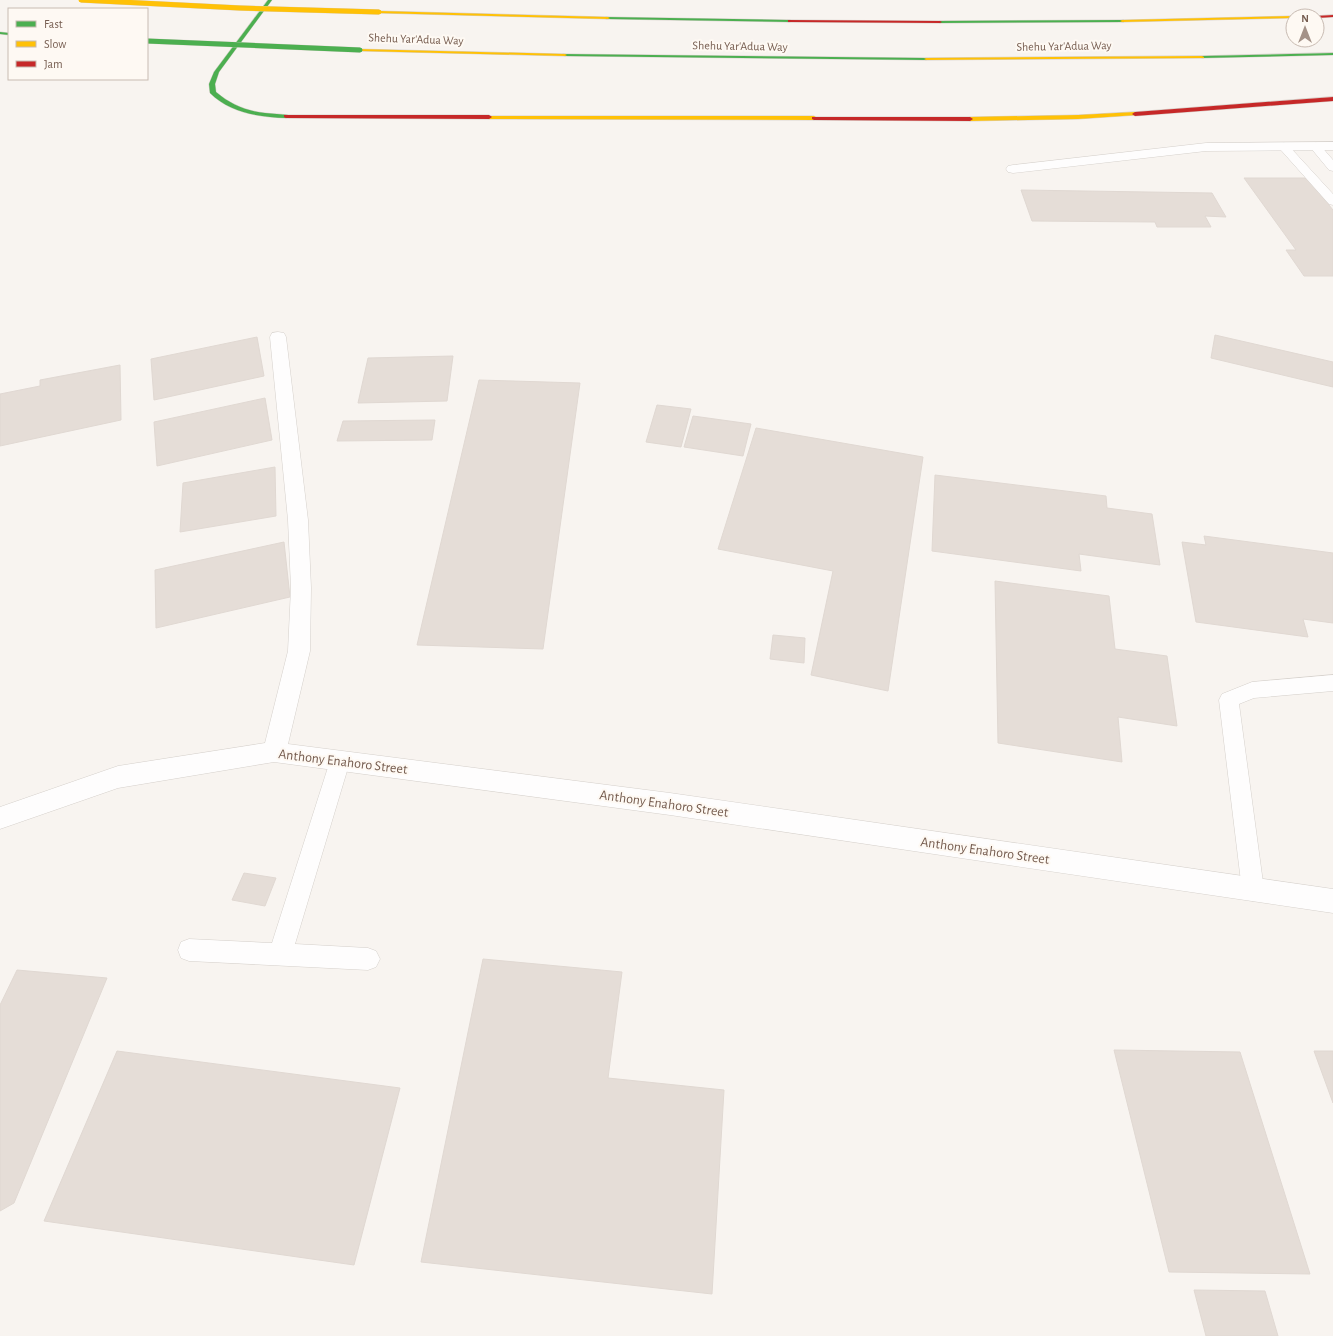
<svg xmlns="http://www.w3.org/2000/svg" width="1333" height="1336" viewBox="0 0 1333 1336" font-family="'Alegreya Sans',sans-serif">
<rect width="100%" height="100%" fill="#f8f4f0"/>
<path fill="#e5ddd7" stroke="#e0d8d2" d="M1244,178H1307L1333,210V276H1304L1286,250H1296Z
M1021,190L1212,193L1226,217L1205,216L1211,227H1157L1155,222L1032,221Z
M1215,335L1333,362V387L1211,358Z
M257,337L264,376L154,400L151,359Z
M453,356L447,401L358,403L368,358Z
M120,365L121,420L0,446V394L40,386V380Z
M479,380L580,383L543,649L417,645Z
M265,398L272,440L157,466L154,422Z
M657,405L691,409L681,447L646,442Z
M693,416L751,424L743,456L684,447Z
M435,420L432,440L337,441L343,421Z
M756,428L923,457L888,691L811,675L833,571L718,549Z
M275,467L276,516L180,532L183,483Z
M935,475L1106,496L1107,508L1152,514L1160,565L1079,554L1081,571L932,551Z
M1204,536L1333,553V623L1303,619L1308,637L1196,622L1182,542L1206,545Z
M284,542L290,597L156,628L155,570Z
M995,581L1109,596L1115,649L1167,656L1177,726L1118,717L1122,762L998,743Z
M773,635L805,638L804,663L770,659Z
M244,873L276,878L265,906L232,900Z
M483,959L622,972L608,1078L724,1090L712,1294L421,1262Z
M17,970L107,978L14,1203L0,1211V1005Z
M1114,1050L1240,1052L1310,1274L1169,1272Z
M117,1051L400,1088L354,1265L44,1221Z
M1314,1051H1333V1103Z
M1194,1290L1265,1291L1278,1336H1206Z"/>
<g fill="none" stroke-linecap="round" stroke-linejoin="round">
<defs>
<path id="lane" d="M1284,143L1288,145L1333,194V205L1329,204L1280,149L1278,147L1280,145Z
M1316,143L1320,145L1333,160V171L1329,170L1310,147L1312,145Z
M1333,675V691L1254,698L1239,704L1264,890L1261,897L1253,901L1245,897L1242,890L1219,700L1222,694L1252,682Z
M340,752L347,755L350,761L295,944L368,948L376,951L380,959L376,967L368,970L189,961L181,958L178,950L181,942L189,939L272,943L330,761L333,755Z"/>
<path id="street" d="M1333,142V150L1206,151L1013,173L1008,172L1006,169L1008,166L1013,165L1206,143Z
M278,332L284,333L286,337L308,520L311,588L310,651L288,744L670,793L1333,889V913L670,815L274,762L118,788L0,829V807L118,766L265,743L288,651L291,588L288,520L270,337L272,333Z"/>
<path id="fast" d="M268,0H272L219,72L215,84L216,92C230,104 246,111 265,113C273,114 281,114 288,115V117L286,118C259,117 230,113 210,93L209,84L214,72Z
M606,17L790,20L792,21L790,22L608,19H606Z
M1122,20H1124V22L940,23L938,22L940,21Z
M0,32L9,33V35L0,34Z
M1333,53V55L1202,58L1200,57L1202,56Z
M563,54L926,58L928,59L926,60L565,56L563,55Z"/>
<path id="slow" d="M379,11L608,17L610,18L608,19L377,13Z
M1293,16V18L1122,22L1120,21L1122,20L1293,16H1295Z
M358,49L565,54L567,55L565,56L360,51H358Z
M1202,56L1204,57V58L926,60L924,59L926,58Z
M1135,112L1138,114L1137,115L1078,119L970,121L967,119L970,117L1078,115Z
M487,116H814L817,118L814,120L489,119L486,117Z"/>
<path id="jam" d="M1333,15V17L1317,18V16H1315Z
M788,20L940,21L942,22L940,23L790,22H788Z
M1333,97V101L1135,116L1132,114L1135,112Z
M284,115H489L492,117L489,119L286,118L284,117Z
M812,117H970L973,119L970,121L814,120L812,119Z"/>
</defs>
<use href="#lane" stroke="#d5d0cb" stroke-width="1"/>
<use href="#street" stroke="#d5d0cb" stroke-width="1"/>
<use href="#fast" stroke="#d6d0ca" stroke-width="1"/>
<use href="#slow" stroke="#d6d0ca" stroke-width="1"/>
<use href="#jam" stroke="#d6d0ca" stroke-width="1"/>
<use href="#lane" fill="#fefdfd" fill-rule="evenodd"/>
<use href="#street" fill="#fefdfd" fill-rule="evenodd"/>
<use href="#fast" fill="#4caf50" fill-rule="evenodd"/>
<use href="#slow" fill="#ffc107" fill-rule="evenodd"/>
<use href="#jam" fill="#c62828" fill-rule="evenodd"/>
<defs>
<path id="fast-bridge" d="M147,41L360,50"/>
<path id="slow-bridge" d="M81,0L240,8L379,12"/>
</defs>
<use href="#fast-bridge" stroke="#d9d1cc" stroke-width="5.5" stroke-linecap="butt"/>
<use href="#slow-bridge" stroke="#d9d1cc" stroke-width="5.5" stroke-linecap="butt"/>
<use href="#fast-bridge" stroke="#4caf50" stroke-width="5"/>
<use href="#slow-bridge" stroke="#ffc107" stroke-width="5"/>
</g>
<g text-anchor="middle" stroke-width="4" stroke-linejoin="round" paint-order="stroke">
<g font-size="12" fill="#765d50" stroke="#fef9f3">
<text transform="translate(416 39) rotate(2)" y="4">Shehu Yar'Adua Way</text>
<text transform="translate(740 46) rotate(1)" y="4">Shehu Yar'Adua Way</text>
<text transform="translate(1064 46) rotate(-1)" y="4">Shehu Yar'Adua Way</text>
</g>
<g font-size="14" fill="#765d50" stroke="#fef9f3">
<text transform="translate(343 761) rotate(7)" y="5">Anthony Enahoro Street</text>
<text transform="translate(664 803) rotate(8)" y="5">Anthony Enahoro Street</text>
<text transform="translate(985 850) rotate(8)" y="5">Anthony Enahoro Street</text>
</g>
</g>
<rect x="8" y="8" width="140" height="72" fill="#fef9f3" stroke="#c8bbb2"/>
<rect x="16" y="21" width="20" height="6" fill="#4caf50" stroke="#c8bbb2"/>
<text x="44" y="28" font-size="12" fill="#765d50">Fast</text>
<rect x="16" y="41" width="20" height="6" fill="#ffc107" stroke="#c8bbb2"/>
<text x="44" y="48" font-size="12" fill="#765d50">Slow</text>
<rect x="16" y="61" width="20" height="6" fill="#c62828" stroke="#c8bbb2"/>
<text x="44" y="68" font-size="12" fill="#765d50">Jam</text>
<g transform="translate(1305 28)"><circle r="19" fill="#fef9f3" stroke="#c8bbb2"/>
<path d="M0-3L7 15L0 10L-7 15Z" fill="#a49288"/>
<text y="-6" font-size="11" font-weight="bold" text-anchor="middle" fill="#765d50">N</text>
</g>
</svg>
